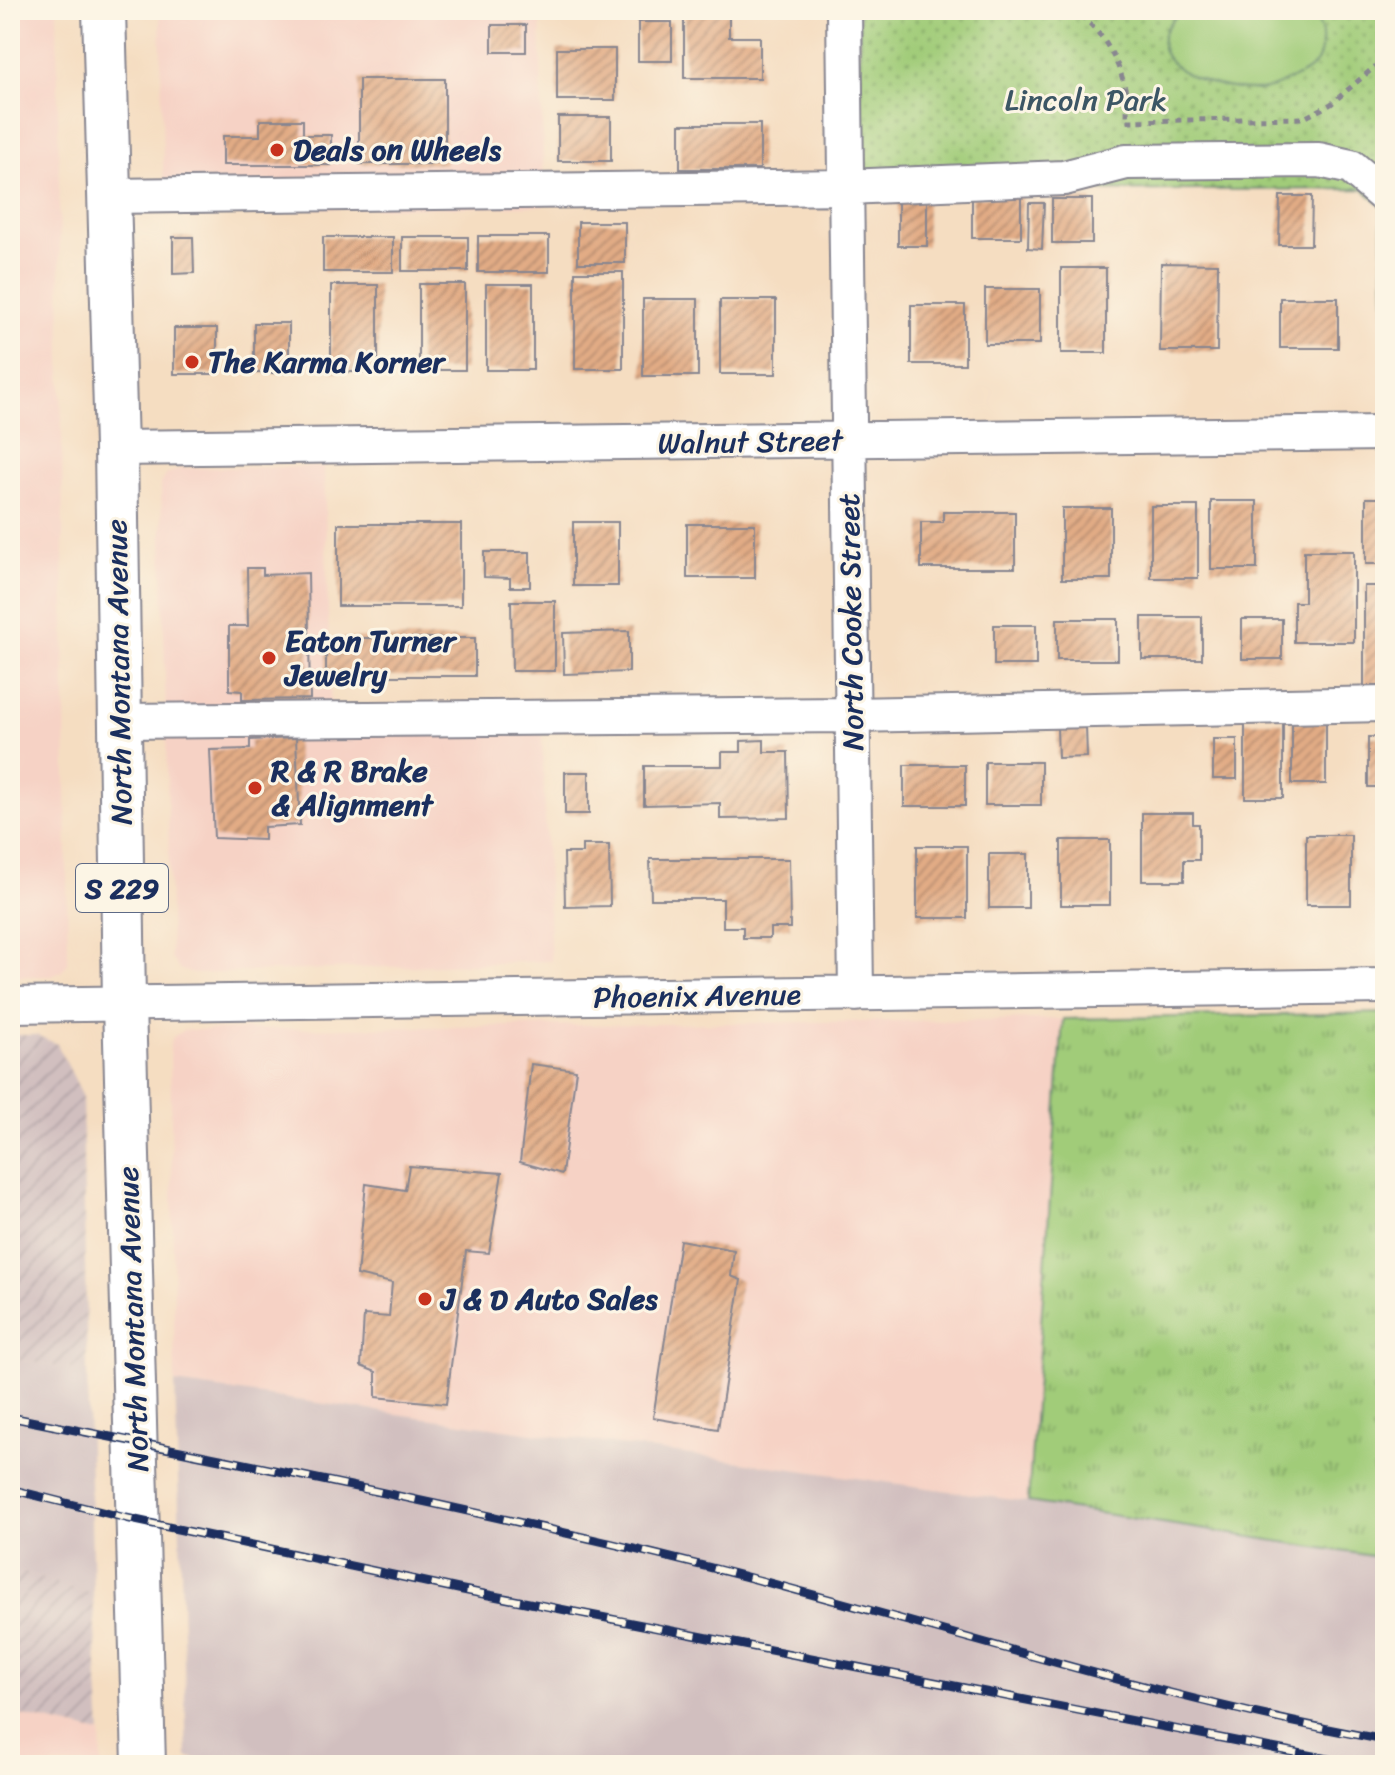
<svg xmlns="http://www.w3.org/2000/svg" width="1395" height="1775" viewBox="0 0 1395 1775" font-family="Sriracha,sans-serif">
<defs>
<pattern id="industrial-furrows" width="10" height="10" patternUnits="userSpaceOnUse" patternTransform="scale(2)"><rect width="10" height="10" fill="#d1bfbf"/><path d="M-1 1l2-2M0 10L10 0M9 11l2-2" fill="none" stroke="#b3a4a7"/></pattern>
<pattern id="grass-tufts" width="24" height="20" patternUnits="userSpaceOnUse" patternTransform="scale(2)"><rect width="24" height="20" fill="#a1cc79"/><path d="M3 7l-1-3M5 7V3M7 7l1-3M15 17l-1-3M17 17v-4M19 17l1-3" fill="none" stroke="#82a666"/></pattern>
<pattern id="park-dots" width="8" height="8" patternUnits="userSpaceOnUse" patternTransform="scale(2)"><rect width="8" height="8" fill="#a1cc79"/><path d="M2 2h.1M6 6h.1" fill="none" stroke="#82a666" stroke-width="1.8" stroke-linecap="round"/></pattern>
<pattern id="building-hatch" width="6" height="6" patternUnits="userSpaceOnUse" patternTransform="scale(2)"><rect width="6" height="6" fill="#e2ac85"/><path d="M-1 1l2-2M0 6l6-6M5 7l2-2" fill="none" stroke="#b68c70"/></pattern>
</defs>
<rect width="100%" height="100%" fill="#fcf5e5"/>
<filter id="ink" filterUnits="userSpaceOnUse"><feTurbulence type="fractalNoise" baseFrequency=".0125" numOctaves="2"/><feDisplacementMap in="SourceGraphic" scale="16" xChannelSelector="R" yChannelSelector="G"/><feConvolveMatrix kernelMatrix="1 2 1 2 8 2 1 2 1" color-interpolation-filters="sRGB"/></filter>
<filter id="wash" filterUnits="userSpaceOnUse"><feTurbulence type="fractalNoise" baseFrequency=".006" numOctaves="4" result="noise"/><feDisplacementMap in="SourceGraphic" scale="32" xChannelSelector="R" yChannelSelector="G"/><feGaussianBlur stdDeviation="1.8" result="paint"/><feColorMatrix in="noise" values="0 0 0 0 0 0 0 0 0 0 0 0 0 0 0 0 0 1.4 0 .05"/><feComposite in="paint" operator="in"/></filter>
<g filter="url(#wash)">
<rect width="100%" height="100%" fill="#f5ddc1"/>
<path fill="#f6d2c5" d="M10,10H57L68,963L62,971L52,976H10Z
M160,10H540L544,206L164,210Z
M324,467L331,719L541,717L551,961L194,974L179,969L171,958L161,484L167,474L182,468Z
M1063,1019L1028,1502L175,1383L170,1044L173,1037L184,1030Z
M10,1713L101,1733L102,1765H10Z"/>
<path fill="url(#industrial-furrows)" d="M10,1035H36L57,1044L82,1094L87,1372L10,1358Z
M10,1568L93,1594L101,1733L10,1713Z"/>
<path fill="#d1bfbf" d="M10,1358L87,1372L93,1594L10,1568Z
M175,1383L1028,1502L1385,1558V1765H229L187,1757Z"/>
<path fill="url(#grass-tufts)" stroke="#5e7e6c" stroke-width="2" d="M1385,1013V1558L1028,1502L1063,1019Z"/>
<path fill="url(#park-dots)" stroke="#5e7e6c" stroke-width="2" d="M859,10H1385V328L1381,206L1363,189L862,192Z"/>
<path fill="#a1cc79" stroke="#5e7e6c" stroke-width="2" d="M1186,10H1212L1241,19L1263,10H1308C1322,23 1325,35 1320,54C1317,68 1302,75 1289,80C1282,83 1274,88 1266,89C1238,95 1146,75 1165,31C1169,22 1176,15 1186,10Z"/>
<g id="blocks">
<path fill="url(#building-hatch)" d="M684,13H729V37H760V78H684Z
M638,22H672V61H638Z
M492,25H526V52H492Z
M557,49H615V100H557Z
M359,79H445V164H359Z
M558,117H611V161H558Z
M260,120H303V135H331V165H223V136H260Z
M680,124H760V169H680Z
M1280,196H1312L1311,245H1279Z
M972,197H1021V238H972Z
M1052,199H1092V243H1052Z
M898,201H927V246H898Z
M1029,203H1044L1042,249L1028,248Z
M578,222H625V263H578Z
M478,236H549V272H478Z
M173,237H193L194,273L173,274Z
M323,237H393V272H323Z
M402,237H468V271H402Z
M1161,263L1218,264L1217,351H1160Z
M1061,268H1106V353H1061Z
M575,272H623V369H575Z
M419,284H465V370H419Z
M486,284H533V370H486Z
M331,285H378V372H331Z
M985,289H1040V344H985Z
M1280,298H1338V348H1280Z
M643,299H698V376H643Z
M720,300H776V374H720Z
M911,305H965V364H911Z
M254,323H289V373H254Z
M174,328H217V374H174Z
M1366,498H1385V564H1366Z
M1211,501H1257V569H1211Z
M1151,506H1198V578H1151Z
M1062,508H1111V579H1062Z
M943,512H1015V568H921V522H943Z
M573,522H618V586H573Z
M338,524H461V606H338Z
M687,524H755V578H687Z
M1304,551H1354V642H1294V602H1304Z
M484,552H530V587H510V578L484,577Z
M247,568H263V575L308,573L310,699L242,700V691L229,690V626H248Z
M1364,586H1385V686H1364Z
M511,601H555V671H512Z
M1142,617H1202V659H1142Z
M1057,619H1118V660H1057Z
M1242,619H1282V659H1242Z
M994,625H1036V665H994Z
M629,631V672L564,674L563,633Z
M326,638H475V676H326Z
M1245,722H1283V798H1245Z
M1292,722H1326V784H1292Z
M1086,726L1087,757L1058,758L1057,727Z
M1368,737H1385V787H1368Z
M296,738L300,825L264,827V840L214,838L210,750L250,749V740Z
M1213,739H1237V779H1213Z
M764,740V752H788L789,818L720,819V803L644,805V766H722V752H741V741Z
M985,762H1041V805H985Z
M904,765H965V806H904Z
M565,772H589V814H565Z
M1142,813H1193V824H1199V860H1184V881H1142Z
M1306,835H1351V905H1306Z
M1061,840H1110V905H1061Z
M582,845H609L610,906L565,907L564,853H582Z
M917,846H967V918H917Z
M989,854H1028V908H989Z
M650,859H789L790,928H770V938H743V927H723V899H651Z
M531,1064L576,1070L562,1174L520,1162Z
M409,1166L502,1173L489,1253L466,1251L446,1404L376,1397V1372L361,1366L364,1315L389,1317L392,1283L357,1275L366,1184L405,1190Z
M680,1240L734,1250L731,1276L741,1280L718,1429L653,1418Z"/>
</g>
</g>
<g filter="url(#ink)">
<use href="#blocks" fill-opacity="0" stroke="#888690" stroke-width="2"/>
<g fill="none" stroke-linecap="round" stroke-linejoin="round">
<defs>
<path id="minor" d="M844,10L856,994
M108,196L846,187L1064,178L1126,162L1319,160L1351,167L1385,196
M116,448L1385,433
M120,721L852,715L1385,704
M10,1005L1385,986"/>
<path id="major" d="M104,10L116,448L124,1003L144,1765"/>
</defs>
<use href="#minor" stroke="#888690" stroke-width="38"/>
<use href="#major" stroke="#888690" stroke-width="46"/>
<path stroke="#888690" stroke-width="5" stroke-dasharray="6 6" stroke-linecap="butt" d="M1070,10C1097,21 1119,60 1125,88C1128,98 1127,110 1127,121L1304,118L1331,104L1385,58
M1379,10L1385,16"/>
<use href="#minor" stroke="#fff" stroke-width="34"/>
<use href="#major" stroke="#fff" stroke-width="42"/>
<defs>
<path id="rail" d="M10,1417C242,1463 474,1509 704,1566C932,1623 1154,1699 1385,1740
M10,1489L126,1518L463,1590L1359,1765"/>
</defs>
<use href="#rail" stroke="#1b2f5e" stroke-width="9"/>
<use href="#rail" stroke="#fcf5e5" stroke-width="6" stroke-dasharray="18" stroke-linecap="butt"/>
</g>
</g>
<g fill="#c8321e" stroke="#fcf5e5" stroke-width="3">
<circle cx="277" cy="150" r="8"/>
<circle cx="192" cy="362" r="8"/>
<circle cx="269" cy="658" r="8"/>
<circle cx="255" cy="788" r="8"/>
<circle cx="425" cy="1299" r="8"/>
</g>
<g text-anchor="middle" stroke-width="6" stroke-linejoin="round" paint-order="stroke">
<rect fill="#fcf5e5" stroke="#5e6a86" stroke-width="2" x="76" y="864" width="92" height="48" rx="6"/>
<g font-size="28" font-weight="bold" fill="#1b2f5e">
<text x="122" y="898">S 229</text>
</g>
<g font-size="30" fill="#3c5665" stroke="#fcf5e5">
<text x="1086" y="110">Lincoln Park</text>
</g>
<g font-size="30" font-weight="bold" fill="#1b2f5e" stroke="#fcf5e5" text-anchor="start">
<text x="293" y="160">Deals on Wheels</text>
<text x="208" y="372">The Karma Korner</text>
<text x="285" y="651">Eaton Turner<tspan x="285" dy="34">Jewelry</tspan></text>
<text x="271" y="781">R &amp; R Brake<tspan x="271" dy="34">&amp; Alignment</tspan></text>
<text x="441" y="1309">J &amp; D Auto Sales</text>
</g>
<g font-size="30" fill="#1b2f5e" stroke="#fcf5e5">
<text transform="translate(750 442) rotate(-1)" y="10">Walnut Street</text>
<text transform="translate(851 622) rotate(-91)" y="10">North Cooke Street</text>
<text transform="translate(119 672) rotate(-91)" y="10">North Montana Avenue</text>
<text transform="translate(697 996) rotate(-1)" y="10">Phoenix Avenue</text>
<text transform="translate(133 1319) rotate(-92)" y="10">North Montana Avenue</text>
</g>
</g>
<rect width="1395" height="1775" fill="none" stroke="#fcf5e5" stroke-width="40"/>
</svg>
